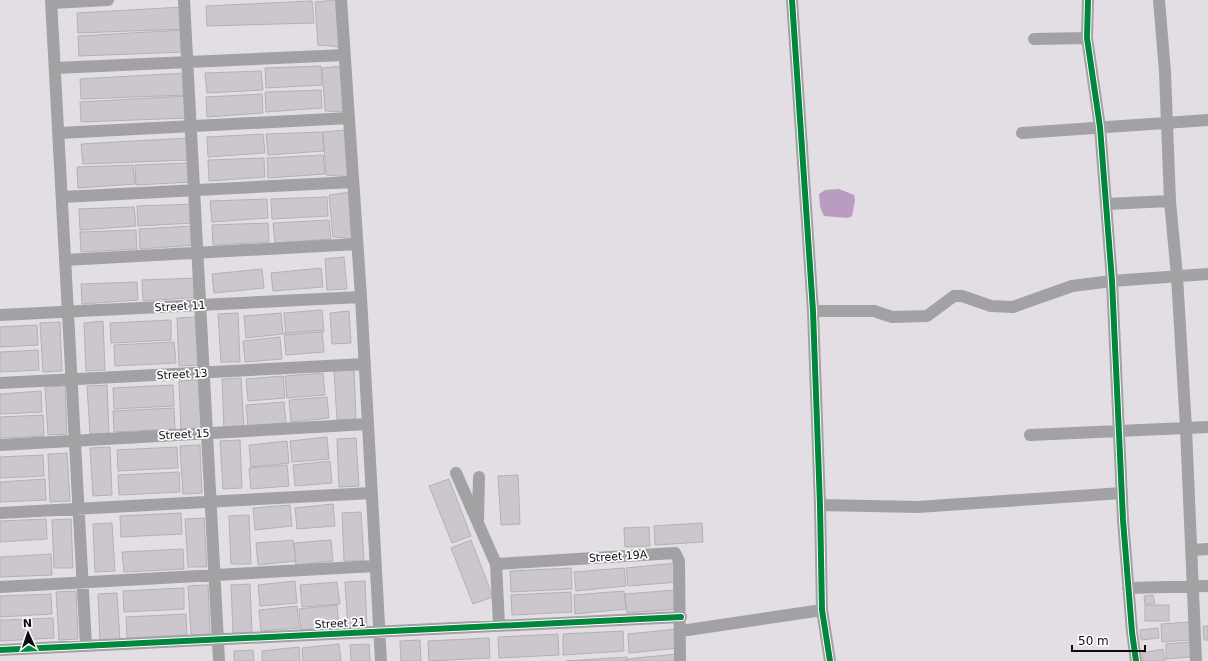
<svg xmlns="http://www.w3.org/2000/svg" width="1208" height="661" viewBox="0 0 1208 661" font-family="'DejaVu Sans',sans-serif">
<rect width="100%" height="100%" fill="#e3dee4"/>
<path fill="#ba9cc0" d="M839,189L854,195L855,200L852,216L848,218L824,216L820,207L819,194L825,190Z"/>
<path fill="#cbc7cc" stroke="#b4b0b5" d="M337,0L341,47L318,45L315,2Z
M312,1L314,23L207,26L206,6Z
M183,7L184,29L78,33L77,13Z
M184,30L185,52L79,56L78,36Z
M321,66L322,85L266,88L265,68Z
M343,66L347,112L325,111L322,68Z
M261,71L263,90L207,93L205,73Z
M185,73L187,95L81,99L80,79Z
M321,90L322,108L266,112L265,92Z
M262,94L263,113L207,117L206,97Z
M186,96L188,118L81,122L80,102Z
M346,130L349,177L326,175L323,132Z
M322,132L324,151L268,155L266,134Z
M263,134L265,153L208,157L207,137Z
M188,138L189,160L83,164L81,144Z
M323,155L325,174L268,178L267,158Z
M264,158L265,177L209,181L208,160Z
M191,163L192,182L136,185L135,165Z
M133,165L135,184L78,188L77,167Z
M352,192L356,239L333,237L329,195Z
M327,197L328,216L272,219L271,199Z
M267,199L268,218L212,222L210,201Z
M193,204L194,223L138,226L137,206Z
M134,207L136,226L80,230L79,209Z
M329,220L331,239L275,243L273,223Z
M268,223L269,242L213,245L212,225Z
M194,226L196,245L140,249L139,229Z
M136,230L137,249L81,252L80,232Z
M344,257L347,289L327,290L325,259Z
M321,268L323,287L273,291L271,273Z
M262,269L264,288L214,293L212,274Z
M198,278L199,297L143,301L142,280Z
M137,282L138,300L82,304L81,284Z
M322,310L324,332L286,335L284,313Z
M349,311L351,343L332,344L330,313Z
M238,313L240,362H221L218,314Z
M281,313L283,334L246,338L244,316Z
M196,317L198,365L179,366L177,318Z
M171,320V340L111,343L110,323Z
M103,321L105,370L86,371L84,323Z
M60,322L62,371L43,372L40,323Z
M37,325L38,345L0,347V327Z
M322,330L324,352L286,355L284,333Z
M280,337L282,359L245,362L243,341Z
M174,342L176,363L115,366L114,345Z
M38,350L39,370L0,372V352Z
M354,370L356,419L337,420L334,371Z
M323,373L325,395L287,398L285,376Z
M283,376L285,398L248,401L246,379Z
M241,378L244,427L224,428L222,379Z
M198,380L201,428L181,429L179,381Z
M107,385L109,433L90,434L87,386Z
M173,385L174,406L114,409L113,388Z
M65,386L67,434L48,435L45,387Z
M41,391L42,412L0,414V394Z
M327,397L329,418L291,422L289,400Z
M284,402L286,423L248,427L246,405Z
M174,408L175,429L114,432L113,411Z
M43,415L44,436L0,438V417Z
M327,437L329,459L292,462L290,441Z
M356,438L359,486L339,487L337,439Z
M240,440L242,488L223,489L220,441Z
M287,441L289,463L251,467L249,445Z
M200,445L202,493L183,494L180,446Z
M110,447L112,495L93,496L90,448Z
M177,447L178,468L118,471L117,450Z
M67,453L70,501L50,502L48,454Z
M43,455L44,476L0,478V457Z
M330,461L332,483L295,486L293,465Z
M287,465L289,486L251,489L249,468Z
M179,472L180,492L119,495L118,475Z
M518,475L520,524L501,525L498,476Z
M45,479L46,500L0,502V482Z
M449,479L471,536L452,543L429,486Z
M333,504L335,526L297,529L295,508Z
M290,505L292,526L255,530L253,508Z
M361,512L364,561H344L342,513Z
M181,513L182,534L121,537L120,516Z
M249,515L251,564H231L229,516Z
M204,518L207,567H188L185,519Z
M46,519L47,539L0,542V521Z
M71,519L73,568H54L52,520Z
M112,523L115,571L95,572L93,524Z
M702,523L703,542L655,545L654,526Z
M649,527L650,546L625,547L624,528Z
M293,540L296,561L258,565L256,543Z
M331,540L333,561L296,565L294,543Z
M471,540L493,597L473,604L451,548Z
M183,549L184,569L124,572L122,552Z
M51,554L52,575L0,577V557Z
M676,563L678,582L628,586L626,568Z
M571,568L572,589L511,592L510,571Z
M624,568L626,586L576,591L574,572Z
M295,581L297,603L260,606L258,585Z
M365,581L367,629L348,630L345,582Z
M337,582L340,604L302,607L300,585Z
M250,584L252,633H233L231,585Z
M208,585L210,634L191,635L188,586Z
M184,588V609L124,612L123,591Z
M675,590L677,609L627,613L625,594Z
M76,591L78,639L59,640L56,592Z
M624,591L626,609L575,614L574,595Z
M571,592L572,612L512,615L511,595Z
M117,593L120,641L100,642L98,594Z
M51,594L52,614L0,617V596Z
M1153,595L1155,603L1145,605L1144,596Z
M337,605L339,627L301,630L299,609Z
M1145,605H1169V621H1145Z
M297,606L299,628L261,631L259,610Z
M186,614L187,635L127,638L126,617Z
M53,618L54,638L0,641V620Z
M1190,622L1191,640L1162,642L1161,624Z
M1203,626H1208V640H1204Z
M1158,628L1159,638L1141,640L1140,630Z
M678,629L679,648L629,653L628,634Z
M623,631L624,651L563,655V634Z
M558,634L559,655L499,658L498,637Z
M489,638L490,658L429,661L428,641Z
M420,640L421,661H401L400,641Z
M1191,642L1192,657L1166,659V644Z
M339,644L341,661H303L302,648Z
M369,644L370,661H351L350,645Z
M299,647L300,661H262V651Z
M1163,649L1165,661H1143L1142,653Z
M253,650L254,661H234V651Z
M677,654L678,661H627V659Z
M627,657V661H566Z"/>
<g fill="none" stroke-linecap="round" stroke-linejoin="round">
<path stroke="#a2a1a3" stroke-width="12" d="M51,0L86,646
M184,0L219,661
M341,0L361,297L381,661
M792,0L813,311L820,505L822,610L830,661
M1088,0L1087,38L1100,127L1112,281L1123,520L1132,632L1136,661
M1159,0L1165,72L1170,201L1177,276L1186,428L1196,661
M52,3L108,0
M1034,39L1087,38
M55,68L344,55
M59,133L349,118
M1022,133L1208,120
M62,197L353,182
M1106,204L1170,201
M65,260L357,244
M813,311H874L892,317L927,316L954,296H962L991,306L1013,307L1072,286L1112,281L1208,274
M0,315L361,297
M0,383L365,364
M1030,435L1208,427
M0,445L368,424
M456,473L496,564L499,625
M820,505L918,507L1122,493
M0,513L372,493
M478,520L479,477
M1192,550L1208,549
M496,564L675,553L679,561L680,661
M0,587L375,566
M1128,588L1208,586
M681,631L822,610
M0,650L681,617"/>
<defs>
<path id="cycleway" d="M792,0L813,311L820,505L822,610L830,661
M1088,0L1087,38L1100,127L1112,281L1123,520L1132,632L1136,661
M0,650L681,617"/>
</defs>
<use href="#cycleway" stroke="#fff" stroke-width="8"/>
<use href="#cycleway" stroke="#00873e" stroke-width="6"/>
</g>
<g text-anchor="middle" stroke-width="3.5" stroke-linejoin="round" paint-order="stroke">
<g font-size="11" fill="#0e0b0f" stroke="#fff">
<text transform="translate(180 306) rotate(-3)" y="4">Street 11</text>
<text transform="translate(182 374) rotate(-3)" y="4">Street 13</text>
<text transform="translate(184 434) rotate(-3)" y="4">Street 15</text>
<text transform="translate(618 556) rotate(-4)" y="4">Street 19A</text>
<text transform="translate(340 623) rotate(-3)" y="4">Street 21</text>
</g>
</g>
<g transform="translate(28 633) rotate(357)" stroke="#ffffff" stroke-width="3" paint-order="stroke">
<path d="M0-3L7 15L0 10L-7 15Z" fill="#0e0b0f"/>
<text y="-6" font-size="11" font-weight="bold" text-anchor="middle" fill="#0e0b0f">N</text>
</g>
<path d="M1072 645v6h73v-6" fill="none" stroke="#0e0b0f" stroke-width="2"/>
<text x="1078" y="645" font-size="12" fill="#0e0b0f" stroke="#ffffff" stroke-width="3" paint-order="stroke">50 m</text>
</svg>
